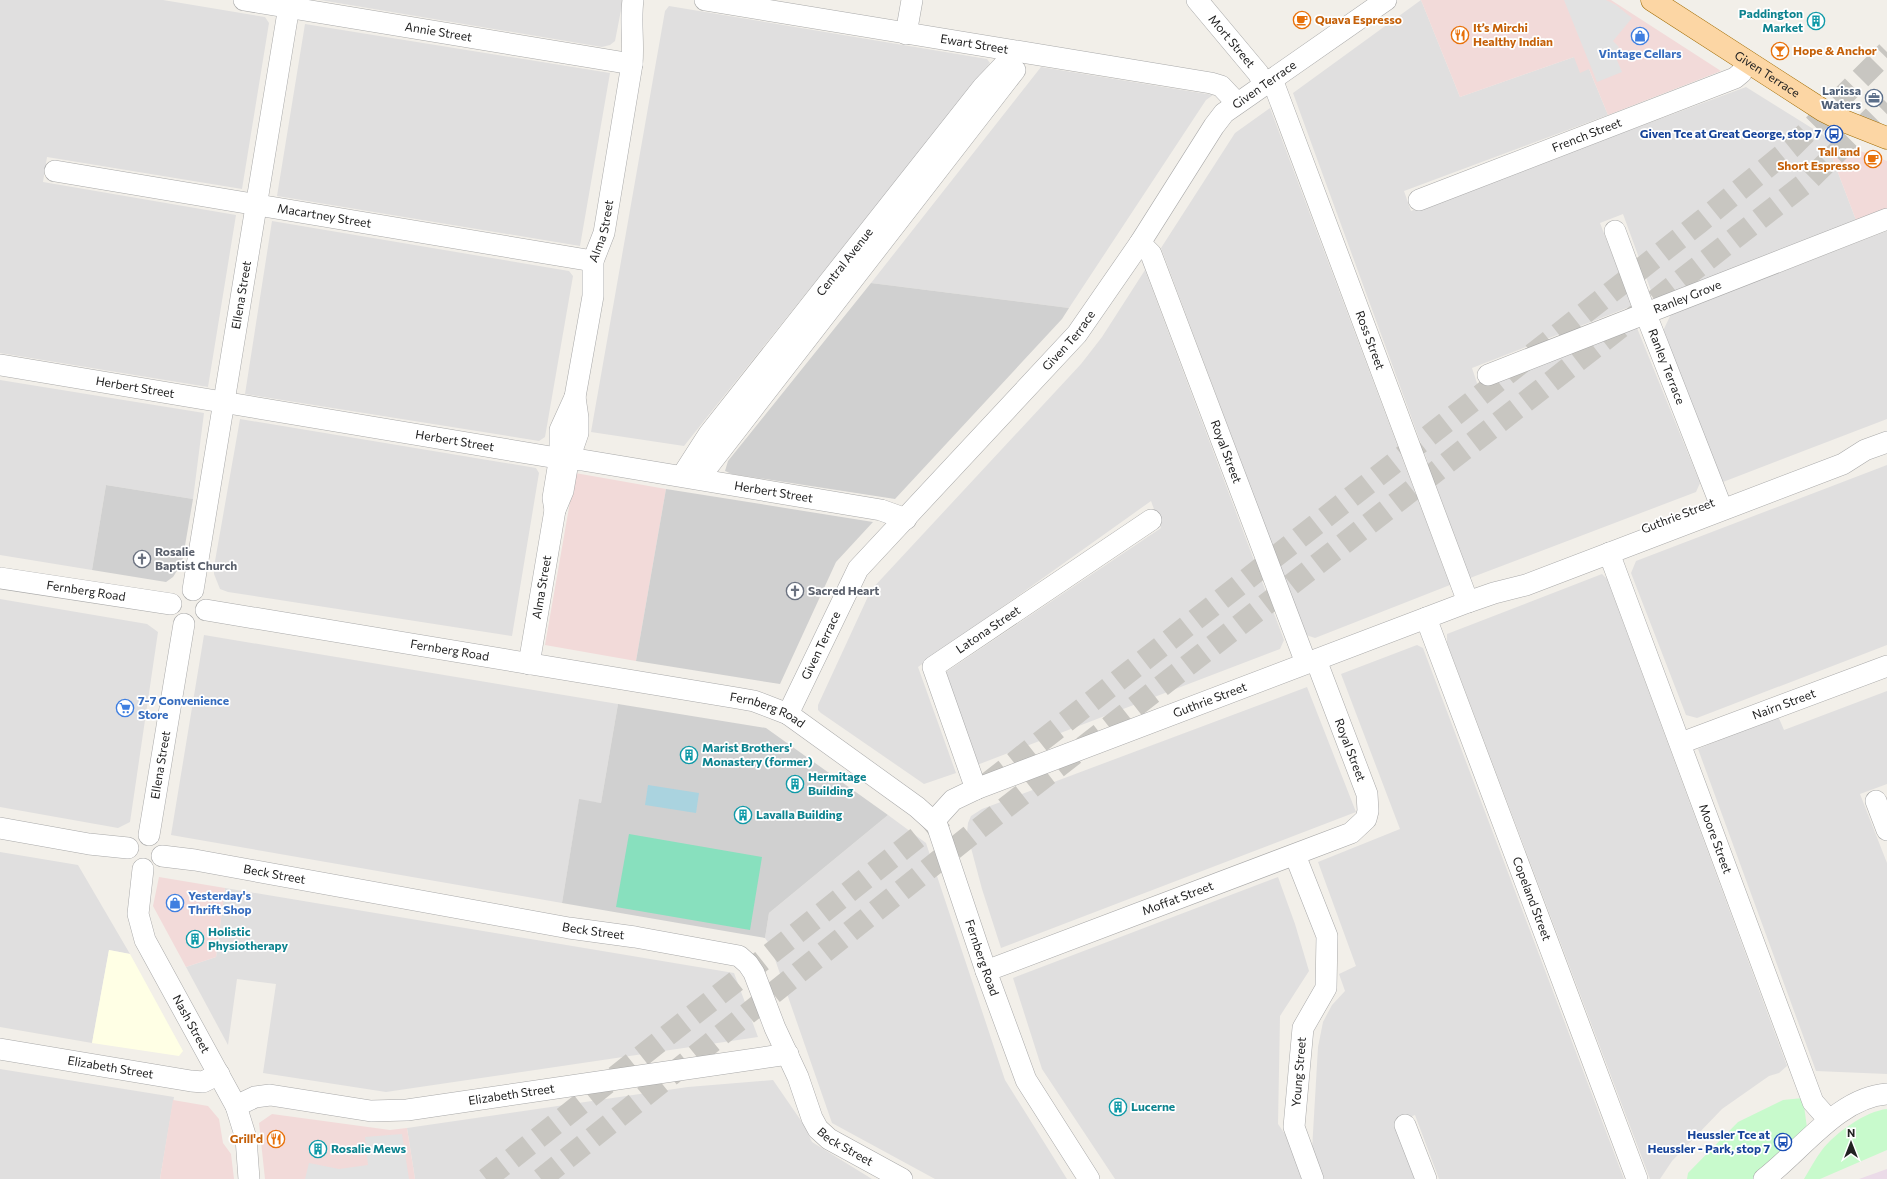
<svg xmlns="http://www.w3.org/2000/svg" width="1887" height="1179" viewBox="0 0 1887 1179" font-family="Commissioner,sans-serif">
<rect width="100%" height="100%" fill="#f2efe9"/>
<path fill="#e0dfdf" d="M0,0H163L265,17L269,23L242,189L47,157L43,182L236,215L208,387L0,353Z
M320,0H623L615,41L610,45L602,47Z
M1421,0L1460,97L1574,57L1589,69L1608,115L1404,191L1411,211L1746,87L1831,140L1829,149L1856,220L1654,299L1623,214L1600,223L1632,306L1472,368L1479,389L1637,328L1700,483L1696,492L1470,578L1293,93Z
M669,6L987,59L990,63L684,446L591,432L665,11Z
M305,24L610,73L580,246L277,196Z
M1041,67L1213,95L1206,100L1069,308L871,283Z
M1270,108L1450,585L1315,638L1306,635L1161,248L1235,133Z
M272,221L569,271L573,276L545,437L539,441L245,394Z
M1887,231V419L1723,482L1663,331L1671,314Z
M1145,270L1284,640L1280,649L977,765L946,672L1161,528L1151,501L918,667L956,773L924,784L821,713L818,710V705L871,590L1081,364L1102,337Z
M0,380L204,413L193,499L106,485L92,570L0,555Z
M240,419L536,468L539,473L512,636L228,592L220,589L214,574V567Z
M1887,465V645L1697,718L1686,715L1631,573L1636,561Z
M1602,574L1607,579L1787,1066L1779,1073L1769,1076L1722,1109L1672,1161L1660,1179H1650L1447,643V634Z
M0,599L147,624L158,632L130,822L118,828L0,807Z
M204,635L618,704L601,803L579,800L562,903L171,835Z
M1417,645L1423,648L1624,1179H1439L1415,1115L1395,1123L1416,1179H1324L1312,1150L1318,1047L1323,1022L1332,1005L1345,991L1339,974L1356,966L1318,862L1400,829L1341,674Z
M1307,687L1356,812L1001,948L982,889L967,833L968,823L971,816L982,809Z
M1887,691V784L1860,794L1887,863V1074L1816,1071L1698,749L1778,716L1784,730Z
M888,815L926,843L1005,1080L1067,1179H935L832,1123L770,945L765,938L769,913Z
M0,852L78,865L130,954L109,950L92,1043L0,1027Z
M1278,877L1295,924L1309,971L1280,1016L1278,1124L1289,1140L1305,1179H1115L1042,1069L1013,978Z
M225,888L734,973L758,1037L386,1092L263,1073L276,984L237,979L228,1045L186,967L216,957Z
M0,1069L174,1097L160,1179H0Z
M773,1080L804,1125L812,1142L872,1179H415L407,1128L688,1087Z"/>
<path fill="#f2dad9" d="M1421,0H1611L1721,71L1608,115L1589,69L1580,73L1574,57L1460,97Z
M1831,140L1887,161V208L1856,220L1829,149Z
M575,473L666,489L636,661L545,645Z
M159,877L225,888L216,957L186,967L153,906Z
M173,1100L208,1106L219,1119L223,1143L231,1154L234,1179H160Z
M272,1114L390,1130L407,1128L415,1179H265L259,1123Z"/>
<path fill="#ebdbe8" d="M1887,1169V1179H1859Z"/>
<path fill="#ffffe5" d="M109,950L130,954L183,1051L179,1056L92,1043Z"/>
<path fill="#d0d0d0" d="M871,283L1069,308L1062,319L895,499L732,474L725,471L728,461Z
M106,485L193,499L182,563L173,577L166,582L92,570Z
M666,489L873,522L836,562L780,684L636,661Z
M618,704L766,728L888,815L769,913L765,938L562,903L579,799L601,803Z"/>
<path fill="#c8facc" d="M1803,1098L1807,1128L1758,1177L1753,1179H1687L1688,1173L1738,1122L1783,1100Z
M1887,1109V1150L1820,1179H1804C1810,1169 1815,1159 1822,1150C1835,1133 1866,1111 1887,1109Z"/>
<path fill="#88e0be" d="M629,834L762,857L750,930L616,907Z"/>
<path fill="#e2e2e2" d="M1564,0H1606L1616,5L1632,18L1613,41L1619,47L1614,53L1622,72L1597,82Z
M402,1134L409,1179H305L309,1163L339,1169L368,1165L365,1137Z"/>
<path fill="#aad3df" d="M648,785L699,793L696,813L645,805Z"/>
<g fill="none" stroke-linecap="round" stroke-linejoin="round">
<path stroke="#c8c6c1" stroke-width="22" stroke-dasharray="22 11" stroke-linecap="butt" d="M988,783L1699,223L1792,147L1887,52
M486,1179L951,811
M541,1179L977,830L1808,181L1887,103"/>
<defs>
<g id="minor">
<path id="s1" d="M244,0L632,64"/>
<path id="s2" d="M705,0L1211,83L1221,86L1237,103"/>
<path id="s3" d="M1197,0L1258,73L1264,84"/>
<path d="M906,34L912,0"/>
<path id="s4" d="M1272,79L1468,602"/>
<path id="s5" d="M55,171L593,261"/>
<path id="s6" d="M1419,200L1735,78L1741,73L1748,62"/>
<path id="s7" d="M1615,231L1645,312L1719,501"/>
<path id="s8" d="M1140,243L1151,254L1306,663"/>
<path id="s9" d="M1,365L551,457L582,460L881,510L906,519"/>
<path id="s10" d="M1488,375L1887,219"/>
<path id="s11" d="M682,476L709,434L983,87L1004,65L1012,51"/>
<path d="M699,478L1015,70"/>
<path id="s12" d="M555,510L553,498L560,456V430L575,397L593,296V261L604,233L632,64C634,42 630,21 633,0"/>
<path id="s13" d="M1609,553L1813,1102L1829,1120"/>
<path id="s14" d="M0,578L171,604"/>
<path id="s15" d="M193,590L290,0"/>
<path id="s16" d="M206,610L737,698L754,701L788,714L917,807L937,825L986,971L1026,1080L1089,1179"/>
<path id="s17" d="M1426,618L1637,1179"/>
<path id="s18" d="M529,664L555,510L563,491L568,462L578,433V418L575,397"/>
<path id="s19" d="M788,714L858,569L1077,334L1140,243L1214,126L1224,113L1386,0"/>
<path id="s20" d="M1681,743L1887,666"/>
<path id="s21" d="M976,789L933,667L1151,520"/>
<path d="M1876,801L1887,830"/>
<path id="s22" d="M934,821L953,800L976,789L1468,602L1494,593L1526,585L1843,464L1865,450L1887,442"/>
<path d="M0,828L89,844L128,848"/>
<path id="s23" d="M149,835L184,624"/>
<path d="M1295,855L1327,936L1326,988L1303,1028L1294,1127L1313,1179"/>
<path id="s24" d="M162,856L195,860L569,928L635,937L739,956L748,964L754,973L775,1028L798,1077L812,1118L818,1129L829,1139L902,1179"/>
<path id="s25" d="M143,869L138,914L145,940L236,1106L246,1138L249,1179"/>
<path id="s26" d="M986,971L1351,833L1366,819L1368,811L1367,794L1316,660"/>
<path id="s27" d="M0,1049L191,1081L203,1082L219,1074"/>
<path id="s28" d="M236,1106L255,1097L270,1095L371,1111L407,1110L788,1054"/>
<path d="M1405,1125L1426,1179"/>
<path d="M1764,1179C1801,1151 1839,1097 1887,1094"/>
</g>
<g id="major">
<path id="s29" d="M1652,0L1824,111L1844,121L1887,138"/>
</g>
</defs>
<use href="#minor" stroke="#a9a9a9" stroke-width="22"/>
<use href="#major" stroke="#a06b00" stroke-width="23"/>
<use href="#minor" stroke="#fff" stroke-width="21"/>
<use href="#major" stroke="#fcd6a4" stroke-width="22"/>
</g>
<defs>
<symbol id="cafe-ring" viewBox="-11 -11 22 22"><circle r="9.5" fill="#fff" stroke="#e8710a" stroke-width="1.5"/><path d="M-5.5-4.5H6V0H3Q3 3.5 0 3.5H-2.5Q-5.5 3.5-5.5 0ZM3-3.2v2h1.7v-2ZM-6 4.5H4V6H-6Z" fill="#e8710a"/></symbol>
<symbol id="building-ring" viewBox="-11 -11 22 22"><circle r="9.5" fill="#fff" stroke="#0f9aa8" stroke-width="1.5"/><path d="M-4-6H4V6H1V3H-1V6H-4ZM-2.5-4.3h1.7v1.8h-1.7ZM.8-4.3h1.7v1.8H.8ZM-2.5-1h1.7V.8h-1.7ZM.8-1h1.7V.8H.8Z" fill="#0f9aa8"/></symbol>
<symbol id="restaurant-ring" viewBox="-11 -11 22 22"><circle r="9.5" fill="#fff" stroke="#e8710a" stroke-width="1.5"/><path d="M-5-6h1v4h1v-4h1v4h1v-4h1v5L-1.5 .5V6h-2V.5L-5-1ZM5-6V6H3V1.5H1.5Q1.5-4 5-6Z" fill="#e8710a"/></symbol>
<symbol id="shop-ring" viewBox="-11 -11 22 22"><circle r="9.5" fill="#fff" stroke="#3f7fe0" stroke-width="1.5"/><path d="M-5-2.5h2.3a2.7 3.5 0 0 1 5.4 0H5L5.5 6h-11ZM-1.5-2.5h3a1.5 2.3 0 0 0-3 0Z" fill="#3f7fe0"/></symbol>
<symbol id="bar-ring" viewBox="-11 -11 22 22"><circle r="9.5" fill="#fff" stroke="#e8710a" stroke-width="1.5"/><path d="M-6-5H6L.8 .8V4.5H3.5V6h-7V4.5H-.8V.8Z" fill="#e8710a"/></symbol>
<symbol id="office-ring" viewBox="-11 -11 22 22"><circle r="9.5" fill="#fff" stroke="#5c6f8a" stroke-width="1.5"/><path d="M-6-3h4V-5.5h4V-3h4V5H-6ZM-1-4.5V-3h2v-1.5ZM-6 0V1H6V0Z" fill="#5c6f8a"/></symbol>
<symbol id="bus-ring" viewBox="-11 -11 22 22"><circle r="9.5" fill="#fff" stroke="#1a4fb4" stroke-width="1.5"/><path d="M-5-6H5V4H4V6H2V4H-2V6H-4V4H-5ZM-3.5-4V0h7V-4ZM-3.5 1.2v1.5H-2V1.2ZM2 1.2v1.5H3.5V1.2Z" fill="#1a4fb4"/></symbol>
<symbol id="church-ring" viewBox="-11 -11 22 22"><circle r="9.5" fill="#fff" stroke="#6b7280" stroke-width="1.5"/><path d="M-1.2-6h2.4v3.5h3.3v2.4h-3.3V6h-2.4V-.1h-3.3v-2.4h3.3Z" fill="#6b7280"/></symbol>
<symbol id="supermarket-ring" viewBox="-11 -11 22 22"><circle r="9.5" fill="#fff" stroke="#3f7fe0" stroke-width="1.5"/><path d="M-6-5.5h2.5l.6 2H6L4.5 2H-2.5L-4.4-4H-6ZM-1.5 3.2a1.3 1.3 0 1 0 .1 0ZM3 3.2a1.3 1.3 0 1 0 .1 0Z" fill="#3f7fe0"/></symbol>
</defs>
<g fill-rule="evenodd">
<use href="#cafe-ring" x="1292" y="10" width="20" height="20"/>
<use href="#building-ring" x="1806" y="11" width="20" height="20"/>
<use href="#restaurant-ring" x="1450" y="25" width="20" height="20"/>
<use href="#shop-ring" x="1630" y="26" width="20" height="20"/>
<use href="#bar-ring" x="1770" y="41" width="20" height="20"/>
<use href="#office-ring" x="1864" y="88" width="20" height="20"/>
<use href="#bus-ring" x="1824" y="124" width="20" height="20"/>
<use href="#cafe-ring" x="1863" y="149" width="20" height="20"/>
<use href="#church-ring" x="132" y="549" width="20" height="20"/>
<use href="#church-ring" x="785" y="581" width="20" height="20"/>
<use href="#supermarket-ring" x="115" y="698" width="20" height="20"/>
<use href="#building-ring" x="679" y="745" width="20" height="20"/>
<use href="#building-ring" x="785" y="774" width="20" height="20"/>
<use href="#building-ring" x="733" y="805" width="20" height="20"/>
<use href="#shop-ring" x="165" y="893" width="20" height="20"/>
<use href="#building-ring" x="185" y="929" width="20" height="20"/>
<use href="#building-ring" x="1108" y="1097" width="20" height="20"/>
<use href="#restaurant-ring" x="266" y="1129" width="20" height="20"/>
<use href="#bus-ring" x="1773" y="1132" width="20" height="20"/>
<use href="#building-ring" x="308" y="1139" width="20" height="20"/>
</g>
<g text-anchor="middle" stroke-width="3.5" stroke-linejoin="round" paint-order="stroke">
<g font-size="12" font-weight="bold" fill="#0d838f" stroke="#fff" text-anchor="start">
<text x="1803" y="18" text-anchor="end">Paddington<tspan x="1803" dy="14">Market</tspan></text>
<text x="702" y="752">Marist Brothers'<tspan x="702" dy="14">Monastery (former)</tspan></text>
<text x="808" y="781">Hermitage<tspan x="808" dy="14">Building</tspan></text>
<text x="756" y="819">Lavalla Building</text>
<text x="208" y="936">Holistic<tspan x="208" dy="14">Physiotherapy</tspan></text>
<text x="1131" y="1111">Lucerne</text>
<text x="331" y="1153">Rosalie Mews</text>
</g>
<g font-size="12" font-weight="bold" fill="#c56008" stroke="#fff" text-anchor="start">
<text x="1315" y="24">Quava Espresso</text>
<text x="1473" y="32">It’s Mirchi<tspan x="1473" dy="14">Healthy Indian</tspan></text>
<text x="1793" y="55">Hope &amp; Anchor</text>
<text x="1860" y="156" text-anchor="end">Tall and<tspan x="1860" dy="14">Short Espresso</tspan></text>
<text x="263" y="1143" text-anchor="end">Grill'd</text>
</g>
<g font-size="12" fill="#222" stroke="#fff">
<text dy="4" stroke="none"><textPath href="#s1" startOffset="197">Annie Street</textPath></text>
<text dy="4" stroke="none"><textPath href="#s3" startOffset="54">Mort Street</textPath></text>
<text dy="4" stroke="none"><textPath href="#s2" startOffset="273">Ewart Street</textPath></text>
<text dy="4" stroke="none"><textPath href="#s29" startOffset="137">Given Terrace</textPath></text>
<text dy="4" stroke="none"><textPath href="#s19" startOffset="797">Given Terrace</textPath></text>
<text dy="4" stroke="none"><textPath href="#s6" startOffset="180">French Street</textPath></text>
<text dy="4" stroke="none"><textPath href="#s5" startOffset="273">Macartney Street</textPath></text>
<text dy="4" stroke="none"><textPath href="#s12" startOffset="286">Alma Street</textPath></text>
<text dy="4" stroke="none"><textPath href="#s11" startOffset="269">Central Avenue</textPath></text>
<text dy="4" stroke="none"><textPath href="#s15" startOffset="299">Ellena Street</textPath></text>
<text dy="4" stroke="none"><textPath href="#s10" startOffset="214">Ranley Grove</textPath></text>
<text dy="4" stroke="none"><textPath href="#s19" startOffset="472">Given Terrace</textPath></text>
<text dy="4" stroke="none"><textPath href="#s4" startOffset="279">Ross Street</textPath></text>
<text dy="4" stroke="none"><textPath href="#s7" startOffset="145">Ranley Terrace</textPath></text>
<text dy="4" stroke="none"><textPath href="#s9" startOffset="136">Herbert Street</textPath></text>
<text dy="4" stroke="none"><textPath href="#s9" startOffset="460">Herbert Street</textPath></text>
<text dy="4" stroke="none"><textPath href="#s8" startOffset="227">Royal Street</textPath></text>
<text dy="4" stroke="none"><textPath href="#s9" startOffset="783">Herbert Street</textPath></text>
<text transform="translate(1678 516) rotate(-21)" y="4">Guthrie Street</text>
<text dy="4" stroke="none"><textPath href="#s18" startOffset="78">Alma Street</textPath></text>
<text dy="4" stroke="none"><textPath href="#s14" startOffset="87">Fernberg Road</textPath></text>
<text dy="4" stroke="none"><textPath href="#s21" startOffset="196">Latona Street</textPath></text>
<text dy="4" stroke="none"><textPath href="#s19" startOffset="76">Given Terrace</textPath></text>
<text dy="4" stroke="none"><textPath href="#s16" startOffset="247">Fernberg Road</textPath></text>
<text dy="4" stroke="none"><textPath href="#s22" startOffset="304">Guthrie Street</textPath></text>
<text dy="4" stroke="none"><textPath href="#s20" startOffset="110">Nairn Street</textPath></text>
<text dy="4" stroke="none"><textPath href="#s16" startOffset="571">Fernberg Road</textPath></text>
<text transform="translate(1350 750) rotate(69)" y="4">Royal Street</text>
<text dy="4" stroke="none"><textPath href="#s23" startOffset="71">Ellena Street</textPath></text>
<text dy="4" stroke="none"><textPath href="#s13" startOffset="305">Moore Street</textPath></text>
<text dy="4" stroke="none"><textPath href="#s24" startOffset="114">Beck Street</textPath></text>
<text dy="4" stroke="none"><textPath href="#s17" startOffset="300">Copeland Street</textPath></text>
<text dy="4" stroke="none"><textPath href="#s26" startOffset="205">Moffat Street</textPath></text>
<text dy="4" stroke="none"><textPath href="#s24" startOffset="438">Beck Street</textPath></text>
<text dy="4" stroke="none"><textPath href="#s16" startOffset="918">Fernberg Road</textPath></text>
<text dy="4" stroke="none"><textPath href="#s25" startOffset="168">Nash Street</textPath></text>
<text dy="4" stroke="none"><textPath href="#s27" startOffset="112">Elizabeth Street</textPath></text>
<text transform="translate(1299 1072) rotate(-85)" y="4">Young Street</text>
<text dy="4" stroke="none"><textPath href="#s28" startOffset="280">Elizabeth Street</textPath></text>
<text dy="4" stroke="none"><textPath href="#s24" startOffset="810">Beck Street</textPath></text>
</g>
<g font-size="12" font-weight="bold" fill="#366cbe" stroke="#fff" text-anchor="start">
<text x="1640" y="58" text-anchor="middle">Vintage Cellars</text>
<text x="138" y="705">7-7 Convenience<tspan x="138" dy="14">Store</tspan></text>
<text x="188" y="900">Yesterday's<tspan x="188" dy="14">Thrift Shop</tspan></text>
</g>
<g font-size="12" font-weight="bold" fill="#4e5e75" stroke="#fff" text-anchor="end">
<text x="1861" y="95">Larissa<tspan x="1861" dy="14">Waters</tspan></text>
</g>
<g font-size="12" font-weight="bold" fill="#164399" stroke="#fff" text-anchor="end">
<text x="1821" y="138">Given Tce at Great George, stop 7</text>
<text x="1770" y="1139">Heussler Tce at<tspan x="1770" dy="14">Heussler - Park, stop 7</tspan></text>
</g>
<g font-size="12" font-weight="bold" fill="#5b616d" stroke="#fff" text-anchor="start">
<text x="155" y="556">Rosalie<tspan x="155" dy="14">Baptist Church</tspan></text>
<text x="808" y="595">Sacred Heart</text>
</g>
</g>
<g transform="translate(1851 1143)" stroke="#ffffff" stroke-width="3" paint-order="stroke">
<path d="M0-3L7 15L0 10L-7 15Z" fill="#222222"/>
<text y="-6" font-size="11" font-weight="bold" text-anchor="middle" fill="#222222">N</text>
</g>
</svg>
